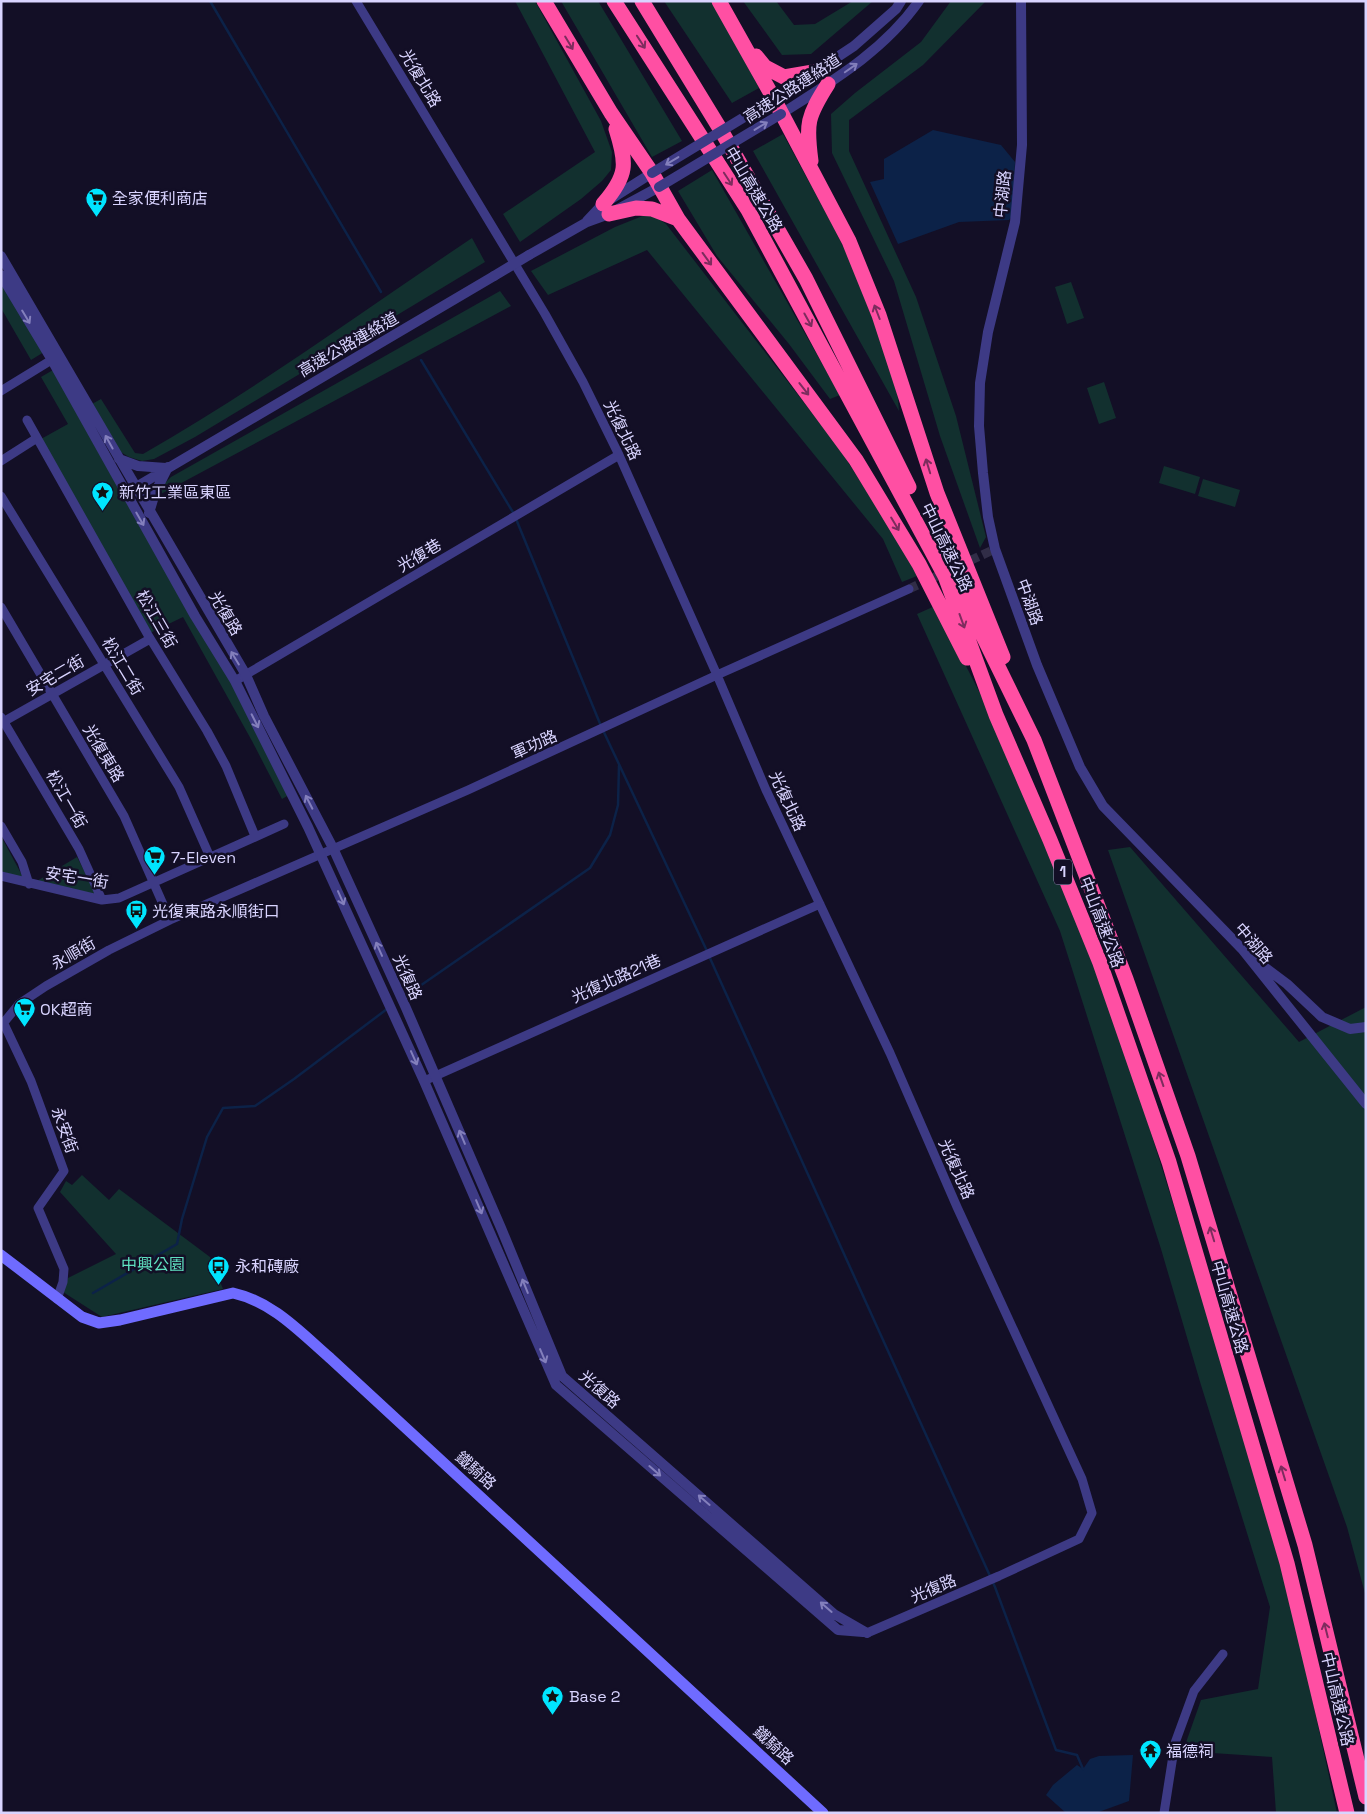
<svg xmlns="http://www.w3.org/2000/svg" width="1367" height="1814" viewBox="0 0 1367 1814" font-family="'Space Grotesk','Noto Sans TC',sans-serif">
<rect width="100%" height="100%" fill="#130f26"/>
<path fill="#12302f" d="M515,1H535L601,121L612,152L611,170L602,181L581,199L520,242L503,214L595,152Z
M561,1H598L682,141L652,157Z
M664,1H713L759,88L732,103Z
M743,1H776L794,25L815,24L853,1H873L811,54L782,55Z
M951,1H986L923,65L849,120V151L916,297L956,416L986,537L980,548L940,436L894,281L832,153L831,114L855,93L921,42Z
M783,134L834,228L851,263L896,379L899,411L753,151Z
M712,170L840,395L830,399L789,344L717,256L678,191Z
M650,213L666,224L839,448L901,545L917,576L902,582L883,539L647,250L548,295L531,271L615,227Z
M472,238L485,262L195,437L154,459L142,461L129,457L119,451L92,404L101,399L135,453L143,454C257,389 363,311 472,238Z
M1,279L44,352L31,360L1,308Z
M1071,282L1084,318L1067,324L1055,287Z
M500,291L511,306L159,495L163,485L171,477Z
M53,370L234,683L289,795L282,799L252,741L183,617L150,633L41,439L68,424L41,377Z
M1104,382L1116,418L1099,424L1087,388Z
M1164,466L1200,477L1195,494L1159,483Z
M1203,479L1240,490L1235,507L1198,496Z
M935,606L1017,765L1099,965L1210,1323L1292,1606L1337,1813H1276L1272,1757L1183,1751L1201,1700L1258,1689L1270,1607L1201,1385L1161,1249L1060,931L917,614Z
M1,838H2L24,879L1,871Z
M1130,847L1299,1042L1366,1007V1597L1347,1527L1108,850Z
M77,857L97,896L37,881Z
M82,1175L109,1200L119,1189L210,1257L223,1289L102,1317L63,1292L68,1278L116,1254L60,1192L66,1181L72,1185Z"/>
<path fill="#0c2248" d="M933,130L1001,145L1015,162L1013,215L1009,220L959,222L898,244L870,182L884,179V159Z
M1133,1755L1129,1801L1096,1813H1066L1046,1795L1053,1785L1077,1765L1083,1769L1090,1759L1099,1756Z"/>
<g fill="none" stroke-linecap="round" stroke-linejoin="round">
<path stroke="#0c2248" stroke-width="2.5" d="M210,1L381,292
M421,360L514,514L601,726L707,951
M709,956L995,1587L1056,1750L1077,1755L1083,1769
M404,997L590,868L610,835L618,805L619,766
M93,1293L177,1244L182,1219L207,1137L223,1108L255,1106L294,1079L387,1009"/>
<path stroke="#312d47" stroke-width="9" stroke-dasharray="9 4.5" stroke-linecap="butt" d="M909,589L995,549"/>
<path stroke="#3d3a85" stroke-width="9" d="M356,1L545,314L583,382L619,455L717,675L766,790L890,1053L957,1207L1082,1479L1092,1513L1079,1539L999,1576L867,1633
M1,391L58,356
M27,420L148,635L207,731L226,766L255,836
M1,461L37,438
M1,496L179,787L210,857
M1,607L124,816L170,920
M235,681L619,455
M1,717L79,849L102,900
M1,723L150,639
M1,826L22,862L29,884
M1,876L102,900L119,898L284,824
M4,1024L31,1081L64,1171L38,1208L64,1269L63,1282L57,1299
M1,1026L19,1004L46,986L109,950L170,920L468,790L717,675L909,589
M424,1081L820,904
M1164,1813L1175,1743L1194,1691L1223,1654"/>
<path stroke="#3d3a85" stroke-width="10" d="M1021,1L1022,145L1015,222L988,332L980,383L979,426L983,473L988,517L995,549L1037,665L1080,767L1103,806L1242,949L1366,1104
M774,99L854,46L896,9L901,1
M781,114C831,82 884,51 919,1
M587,221L603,204L652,173
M529,255L587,222L609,214L659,187
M1,256L246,675L264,716L333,848L406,1008L501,1228L562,1376L834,1614L867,1633
M1,275L52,360L195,616L235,681L308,827L424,1081L556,1385L838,1630L863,1632
M119,459L138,466L166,468
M131,490L494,276
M149,513L155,493L168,467
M1255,960L1287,984L1322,1017L1350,1029L1366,1027"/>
<path stroke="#6f6bff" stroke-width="11" d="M1,1255L82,1317L99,1323L120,1320L233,1293C273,1302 300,1332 330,1358L823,1813"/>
<path stroke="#ff4fa3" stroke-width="15" d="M544,1L611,113L652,173L678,219L856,460L919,564L967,658
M614,1L748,210L945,576L996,715L1050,840L1100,963L1169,1162L1287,1563L1347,1813
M642,1L722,132L806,279L909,487
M719,1L774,99L849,241L879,315L937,493L1003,657
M756,56L765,67L784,77L819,71
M811,161C806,123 807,117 828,84
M603,204C628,175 627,164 616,129
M609,214L636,208L652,209L678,219
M957,583L1034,740L1126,979L1188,1156L1305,1545L1366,1797"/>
<path stroke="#3d3a85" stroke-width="10" d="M652,173L774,99
M659,187L781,114
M494,276L529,255"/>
</g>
<defs><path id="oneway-shaft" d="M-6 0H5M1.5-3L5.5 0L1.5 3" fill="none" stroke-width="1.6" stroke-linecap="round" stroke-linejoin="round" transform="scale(1.25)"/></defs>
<g stroke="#7d2c5e">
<use href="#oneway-shaft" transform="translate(641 42) rotate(57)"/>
<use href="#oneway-shaft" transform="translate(569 43) rotate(59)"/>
<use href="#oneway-shaft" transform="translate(728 179) rotate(57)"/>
<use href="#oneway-shaft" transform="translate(707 259) rotate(54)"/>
<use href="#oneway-shaft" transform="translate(877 312) rotate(-111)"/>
<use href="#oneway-shaft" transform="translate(808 320) rotate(61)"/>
<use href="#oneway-shaft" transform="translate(804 389) rotate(52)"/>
<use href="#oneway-shaft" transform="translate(928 466) rotate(-107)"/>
<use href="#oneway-shaft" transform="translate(895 524) rotate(59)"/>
<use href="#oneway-shaft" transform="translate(962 621) rotate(70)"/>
<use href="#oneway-shaft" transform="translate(1161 1079) rotate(-109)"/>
<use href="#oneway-shaft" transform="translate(1212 1234) rotate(-107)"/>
<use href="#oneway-shaft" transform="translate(1283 1473) rotate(-107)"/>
<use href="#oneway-shaft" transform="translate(1326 1630) rotate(-104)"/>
</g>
<g stroke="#837fbc">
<use href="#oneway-shaft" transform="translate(851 68) rotate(-35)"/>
<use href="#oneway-shaft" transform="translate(761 126) rotate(-31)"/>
<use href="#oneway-shaft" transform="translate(672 161) rotate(149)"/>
<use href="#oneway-shaft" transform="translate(26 317) rotate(59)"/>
<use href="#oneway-shaft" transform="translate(109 442) rotate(-119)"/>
<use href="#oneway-shaft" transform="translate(140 519) rotate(60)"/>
<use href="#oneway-shaft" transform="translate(235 658) rotate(-121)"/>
<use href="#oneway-shaft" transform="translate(255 721) rotate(63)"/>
<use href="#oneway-shaft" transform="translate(309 802) rotate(-117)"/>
<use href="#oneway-shaft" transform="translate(341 898) rotate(66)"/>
<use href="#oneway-shaft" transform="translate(379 949) rotate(-114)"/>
<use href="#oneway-shaft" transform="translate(414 1058) rotate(66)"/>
<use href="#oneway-shaft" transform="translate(462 1137) rotate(-113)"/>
<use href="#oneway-shaft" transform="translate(479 1207) rotate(67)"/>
<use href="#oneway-shaft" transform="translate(525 1286) rotate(-112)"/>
<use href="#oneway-shaft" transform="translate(543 1356) rotate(67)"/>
<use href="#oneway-shaft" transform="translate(655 1471) rotate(41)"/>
<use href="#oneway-shaft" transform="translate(704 1500) rotate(-139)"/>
<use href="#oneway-shaft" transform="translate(826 1607) rotate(-139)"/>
</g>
<defs>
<symbol id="supermarket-pin" viewBox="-11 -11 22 30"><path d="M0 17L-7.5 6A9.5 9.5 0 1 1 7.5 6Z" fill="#00e5ff" stroke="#130f26"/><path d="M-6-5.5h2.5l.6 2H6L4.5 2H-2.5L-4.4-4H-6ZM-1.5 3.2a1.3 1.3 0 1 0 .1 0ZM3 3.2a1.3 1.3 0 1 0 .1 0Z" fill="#111"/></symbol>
<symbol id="sight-pin" viewBox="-11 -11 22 30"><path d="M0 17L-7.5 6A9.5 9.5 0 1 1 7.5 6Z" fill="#00e5ff" stroke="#130f26"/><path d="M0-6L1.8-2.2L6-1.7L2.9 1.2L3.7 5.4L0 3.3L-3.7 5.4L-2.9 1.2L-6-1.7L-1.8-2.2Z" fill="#111"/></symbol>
<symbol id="bus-pin" viewBox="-11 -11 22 30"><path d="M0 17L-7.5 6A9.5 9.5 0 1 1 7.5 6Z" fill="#00e5ff" stroke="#130f26"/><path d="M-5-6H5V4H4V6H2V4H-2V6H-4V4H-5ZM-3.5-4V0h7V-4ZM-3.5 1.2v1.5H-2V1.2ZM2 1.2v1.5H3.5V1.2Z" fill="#111"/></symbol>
<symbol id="temple-pin" viewBox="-11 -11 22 30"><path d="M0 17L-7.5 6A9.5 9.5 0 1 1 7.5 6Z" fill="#00e5ff" stroke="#130f26"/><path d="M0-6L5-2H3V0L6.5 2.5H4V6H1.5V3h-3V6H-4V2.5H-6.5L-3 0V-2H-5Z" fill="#111"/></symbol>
</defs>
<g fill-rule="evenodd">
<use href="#supermarket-pin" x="84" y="186" width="25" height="34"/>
<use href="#sight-pin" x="90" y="480" width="25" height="34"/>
<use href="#supermarket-pin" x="142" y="844" width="25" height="34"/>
<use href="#bus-pin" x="124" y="898" width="25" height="34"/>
<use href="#supermarket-pin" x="12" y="996" width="25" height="34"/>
<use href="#bus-pin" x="206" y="1254" width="25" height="34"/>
<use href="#sight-pin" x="540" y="1684" width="25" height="34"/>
<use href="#temple-pin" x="1138" y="1738" width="25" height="34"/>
</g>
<g text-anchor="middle" stroke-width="5" stroke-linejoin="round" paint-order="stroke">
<rect fill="#130f26" stroke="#9e99be" stroke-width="1" x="1054" y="859.5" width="18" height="25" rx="4"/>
<g font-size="15" font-weight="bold" fill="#d9d4ff">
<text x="1063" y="877">1</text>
</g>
<g font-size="16" fill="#d9d4ff" stroke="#130f26">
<text transform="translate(421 78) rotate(59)" y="6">光復北路</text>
<text transform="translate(792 88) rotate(-33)" y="6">高速公路連絡道</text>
<text transform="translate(754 189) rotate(59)" y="6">中山高速公路</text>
<text transform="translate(1002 194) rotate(-84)" y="6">中湖路</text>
<text transform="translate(348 344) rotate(-30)" y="6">高速公路連絡道</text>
<text transform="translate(623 430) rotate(64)" y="6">光復北路</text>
<text transform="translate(947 547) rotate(64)" y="6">中山高速公路</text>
<text transform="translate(419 555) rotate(-31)" y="6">光復巷</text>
<text transform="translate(1030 602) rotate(70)" y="6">中湖路</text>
<text transform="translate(226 613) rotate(59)" y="6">光復路</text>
<text transform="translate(157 619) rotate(60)" y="6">松江三街</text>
<text transform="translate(123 666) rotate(59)" y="6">松江二街</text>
<text transform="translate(55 675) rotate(-30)" y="6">安宅二街</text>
<text transform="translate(534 744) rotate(-24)" y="6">軍功路</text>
<text transform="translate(104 753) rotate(59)" y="6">光復東路</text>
<text transform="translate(67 799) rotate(60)" y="6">松江一街</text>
<text transform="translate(788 801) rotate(65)" y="6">光復北路</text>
<text transform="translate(77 877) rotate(9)" y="6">安宅一街</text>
<text transform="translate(1102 922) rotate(69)" y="6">中山高速公路</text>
<text transform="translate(1254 943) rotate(49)" y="6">中湖路</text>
<text transform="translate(73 953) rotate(-30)" y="6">永順街</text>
<text transform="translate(408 977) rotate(66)" y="6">光復路</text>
<text transform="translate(616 978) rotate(-24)" y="6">光復北路21巷</text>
<text transform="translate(65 1130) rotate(70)" y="6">永安街</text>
<text transform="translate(957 1169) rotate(66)" y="6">光復北路</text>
<text transform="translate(1230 1307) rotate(74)" y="6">中山高速公路</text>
<text transform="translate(600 1389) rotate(41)" y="6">光復路</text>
<text transform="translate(476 1470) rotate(42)" y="6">鐵騎路</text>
<text transform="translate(933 1588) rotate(-23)" y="6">光復路</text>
<text transform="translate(1338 1699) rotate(77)" y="6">中山高速公路</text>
<text transform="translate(774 1745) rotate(43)" y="6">鐵騎路</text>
</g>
<g font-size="16" fill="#d9d4ff" stroke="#130f26" text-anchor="start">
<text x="112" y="204">全家便利商店</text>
<text x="119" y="498">新竹工業區東區</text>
<text x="171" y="863">7-Eleven</text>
<text x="152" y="917">光復東路永順街口</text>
<text x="40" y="1015">OK超商</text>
<text x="235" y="1272">永和磚廠</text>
<text x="569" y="1702">Base 2</text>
<text x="1166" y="1757">福德祠</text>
</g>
<g font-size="16" fill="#5fe0c0" stroke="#130f26">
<text x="153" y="1270">中興公園</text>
</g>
</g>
<rect width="1367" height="1814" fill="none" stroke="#d9d4ff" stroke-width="5"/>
</svg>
